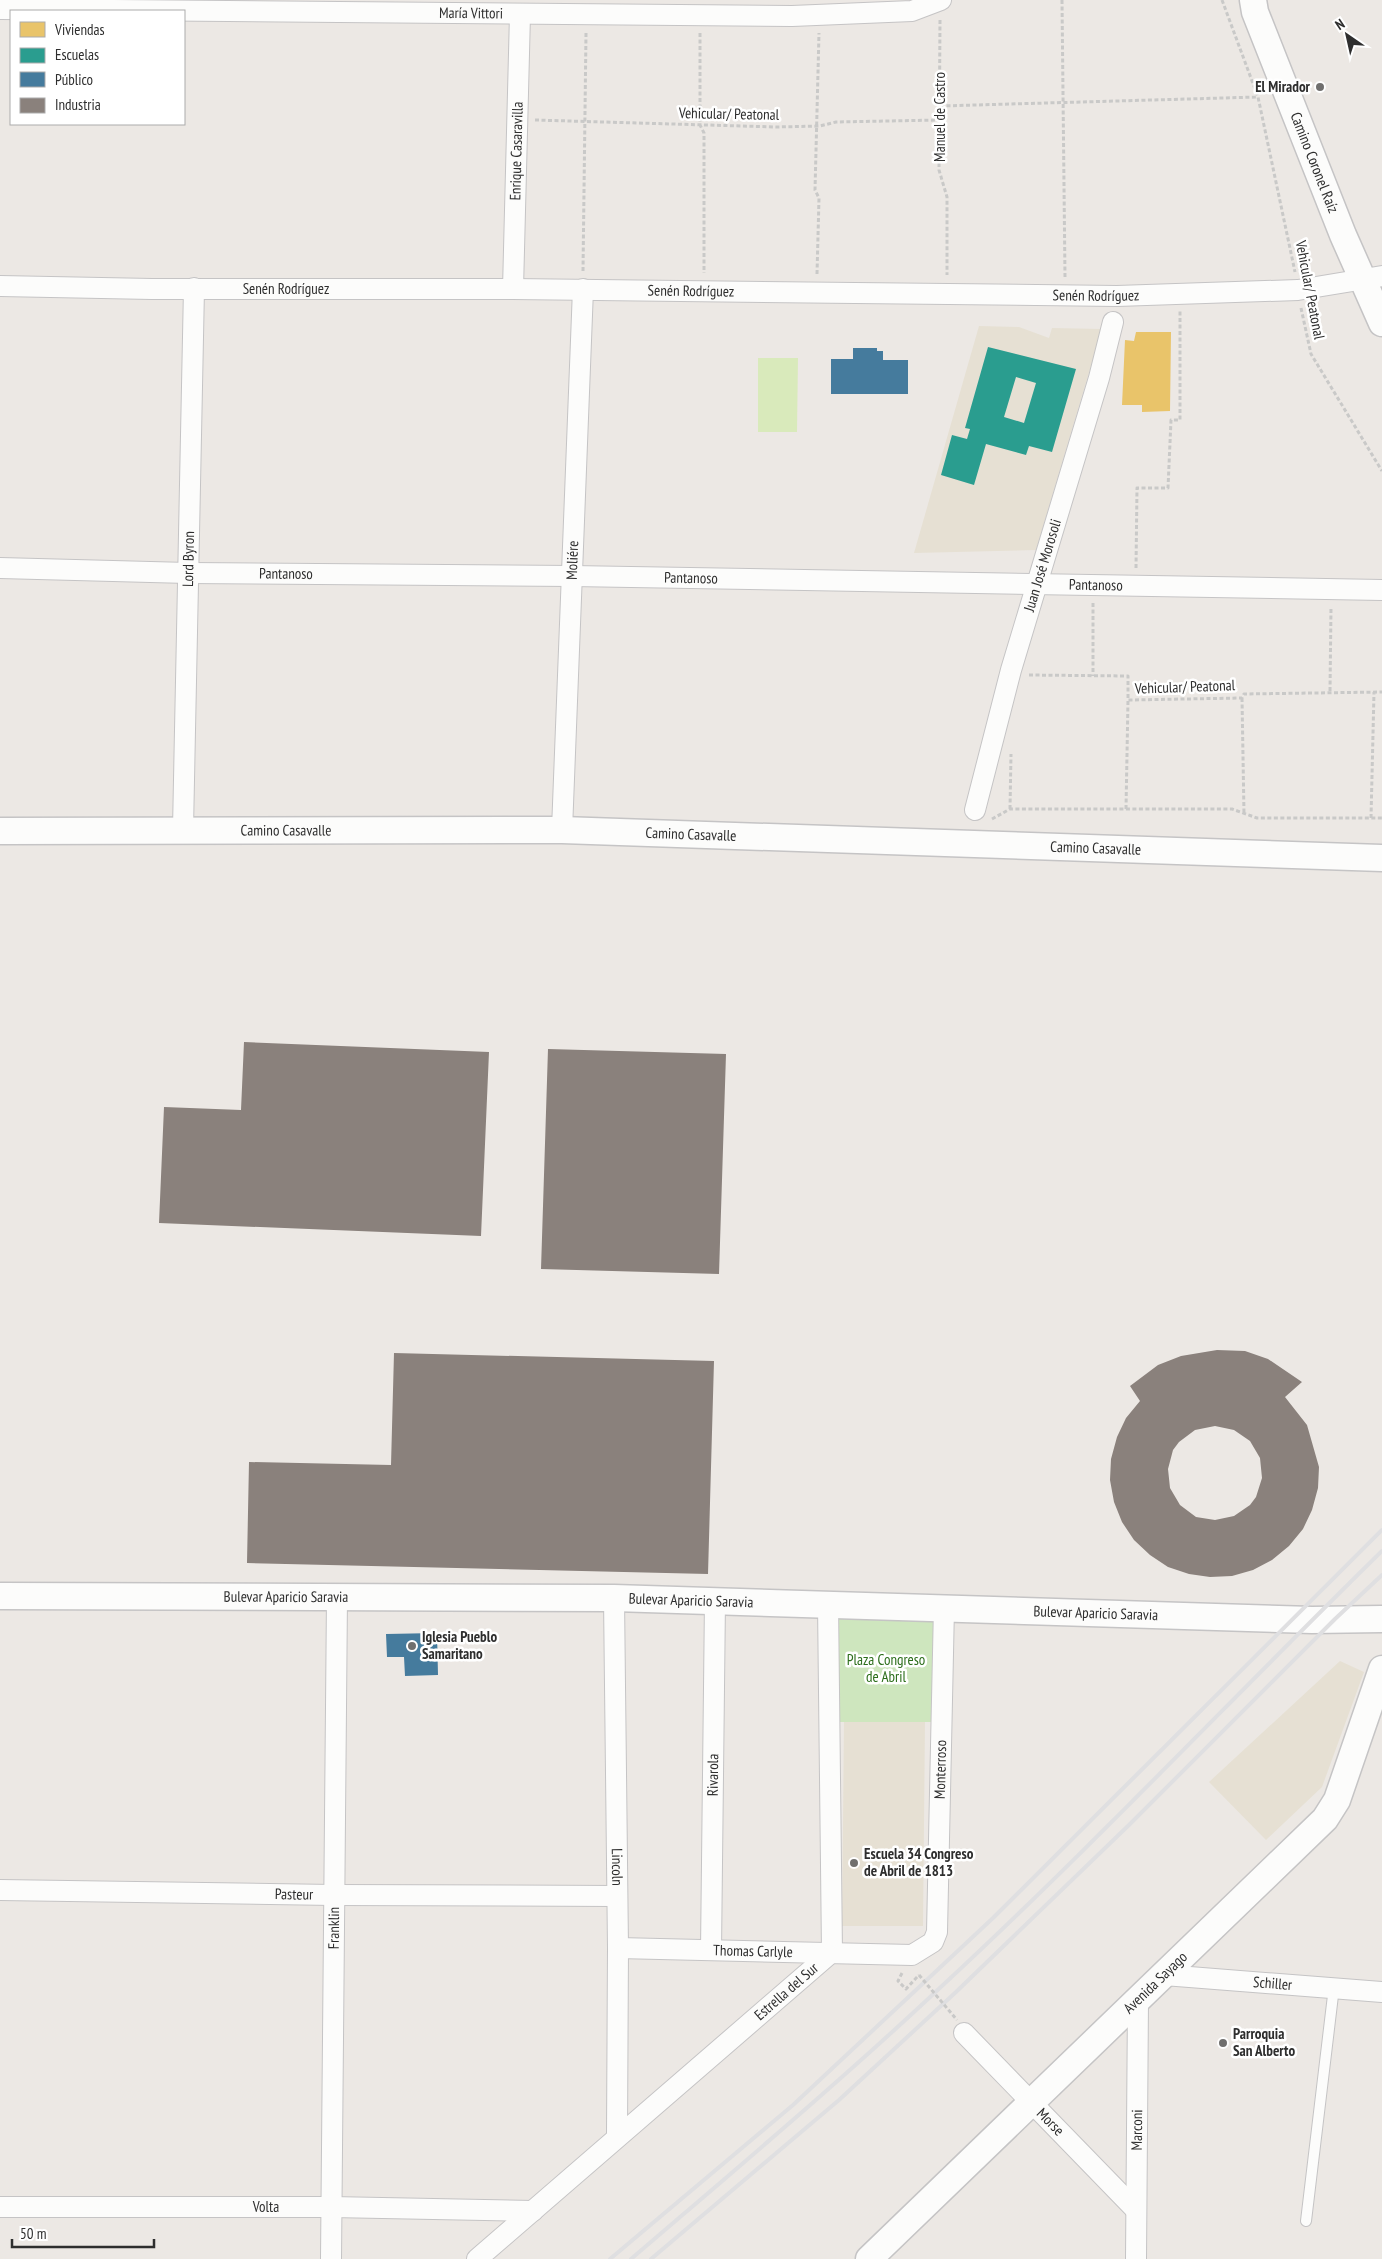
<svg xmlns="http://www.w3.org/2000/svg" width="1382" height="2259" viewBox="0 0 1382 2259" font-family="'PT Sans Narrow',sans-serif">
<rect width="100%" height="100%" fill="#ece8e4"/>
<path fill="#e6e0d3" d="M979,326L1019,327L1049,338L1052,328L1102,329L1036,550L914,553Z
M1340,1661L1364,1672L1322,1787L1266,1840L1209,1782Z
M844,1722H925L923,1926H842Z"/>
<path fill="#cee6be" d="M841,1616L934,1619V1722H836L838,1619Z"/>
<path fill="#d9eabb" d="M758,358H798L797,432H758Z"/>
<path fill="#e9c46a" d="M1136,332H1171L1170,411L1142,412V405H1122L1125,340L1134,341Z"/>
<path fill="#2a9d8f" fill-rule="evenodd" d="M988,347L1076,369L1052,452L1029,446L1026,455L986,444L974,485L941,475L952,435L967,439L970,429L965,428ZM1016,377L1036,383L1024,423L1004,417Z"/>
<path fill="#457b9d" d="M853,348H877V351H883V360H908V394H831V359H853Z
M437,1633L438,1675L405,1676L404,1657H387L386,1634Z"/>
<path fill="#8a817c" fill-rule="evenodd" d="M244,1042L489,1052L481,1236L159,1223L164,1107L241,1110Z
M548,1049L726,1054L719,1274L541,1269Z
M1217,1350L1245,1351L1268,1359L1302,1382L1285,1397L1307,1425L1319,1467L1318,1488L1312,1510L1303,1529L1289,1546L1272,1560L1253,1570L1232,1576L1210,1577L1189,1574L1168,1567L1150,1555L1134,1540L1122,1522L1114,1502L1110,1480L1111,1459L1117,1437L1126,1418L1140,1401L1130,1386L1158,1365L1181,1356ZM1215,1426L1234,1430L1250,1441L1260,1458L1262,1478L1256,1497L1250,1505L1234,1516L1215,1520L1196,1517L1180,1505L1170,1488L1168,1469L1173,1450L1179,1442L1195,1430Z
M394,1353L714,1361L708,1574L247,1563L249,1462L391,1465Z"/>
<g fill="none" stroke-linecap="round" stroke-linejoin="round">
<defs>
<path id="service" d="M1306,2221L1334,1987"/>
<g id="minor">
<path id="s1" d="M0,9L792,16L912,11L941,0"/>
<path id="s2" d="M0,286L152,289H513L1117,296L1298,290L1382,276"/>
<path id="s3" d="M513,289L520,14"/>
<path id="s4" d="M0,568L188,573L572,576L1382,590"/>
<path id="s5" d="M975,810L1011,670L1099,378L1113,322"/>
<path id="s6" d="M183,829L194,288"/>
<path id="s7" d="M562,830L583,289"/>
<path id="s8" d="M614,1598L618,1948L617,2136"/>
<path id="s9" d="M0,1890L333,1895L617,1896"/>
<path id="s10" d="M618,1948L912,1955L933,1942L937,1932L944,1607"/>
<path id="s11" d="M711,1950L715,1600"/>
<path id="s12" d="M1164,1975L1382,1992"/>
<path id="s13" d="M964,2033L1136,2210"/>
<path id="s14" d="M0,2207H331L533,2211"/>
<path id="s15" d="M331,2259L337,1597"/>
<path id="s16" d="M477,2259L832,1952L828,1604"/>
<path id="s17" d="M1136,2259L1138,2001"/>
</g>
<g id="tertiary">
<path id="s18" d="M1253,0L1255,12L1343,235L1382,323"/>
<path id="s19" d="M0,831L562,830L1382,858"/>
<path id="s20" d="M0,1596L614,1598L1312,1620L1382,1619"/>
<path id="s21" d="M869,2259L1325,1819L1337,1800L1382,1669"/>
</g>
</defs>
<use href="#service" stroke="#c5c4c5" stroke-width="12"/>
<use href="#minor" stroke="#c5c4c5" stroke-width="22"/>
<use href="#tertiary" stroke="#c5c4c5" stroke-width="29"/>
<path stroke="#c9c9c8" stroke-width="3" stroke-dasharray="4 2.5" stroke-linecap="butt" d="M1062,0L1065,277
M1222,0L1258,97L1295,272
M940,20L939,170L947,197V275
M700,33V125L704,133V273
M940,106L1258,97
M535,120L776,127L820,126L836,122L939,120
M583,271L586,33
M817,274L819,198L815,190L819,33
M1301,308L1311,354L1382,471
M1136,568L1137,488H1168L1171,420H1180V311
M1093,603V676
M1029,675L1128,676V700L1242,698L1244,694L1382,692
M1330,691L1331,607
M1242,698L1244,814
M1010,809L1011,754
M1126,809L1128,700
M1371,818L1374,692
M992,819L1010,809H1232L1257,818H1382
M902,1973L898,1981L906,1989L919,1975"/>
<use href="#service" stroke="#fcfcfb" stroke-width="10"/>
<use href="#minor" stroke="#fcfcfb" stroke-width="20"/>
<use href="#tertiary" stroke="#fcfcfb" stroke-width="26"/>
<path stroke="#dfdfe1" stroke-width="4" d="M610,2259L793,2105L993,1918L1382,1530
M631,2259C736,2169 842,2080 943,1985C1094,1845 1235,1695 1382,1551
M651,2259L839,2100L956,1992L1130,1824L1335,1619L1382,1575"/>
<path stroke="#c9c9c8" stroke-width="3" stroke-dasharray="4 2.5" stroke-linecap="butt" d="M919,1975L957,2020"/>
</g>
<g fill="#706f6e" stroke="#fff" stroke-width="2">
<circle cx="1320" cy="87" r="5"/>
<circle cx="412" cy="1646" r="5"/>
<circle cx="854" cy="1863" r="5"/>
<circle cx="1223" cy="2043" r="5"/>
</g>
<g text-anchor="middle" stroke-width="5" stroke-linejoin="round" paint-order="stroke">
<g font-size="15" fill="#2e2e2e" stroke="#fff">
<text dy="5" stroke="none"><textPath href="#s1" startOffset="471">María Vittori</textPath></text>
<text transform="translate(729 114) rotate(1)" y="5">Vehicular/ Peatonal</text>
<text transform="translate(940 117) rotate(-90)" y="5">Manuel de Castro</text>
<text dy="5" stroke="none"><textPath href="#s3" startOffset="138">Enrique Casaravilla</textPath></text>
<text dy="5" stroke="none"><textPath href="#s18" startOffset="174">Camino Coronel Raíz</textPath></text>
<text dy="5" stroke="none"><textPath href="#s2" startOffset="286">Senén Rodríguez</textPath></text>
<text dy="5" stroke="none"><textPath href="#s2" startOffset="691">Senén Rodríguez</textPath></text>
<text transform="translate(1310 290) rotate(79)" y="5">Vehicular/ Peatonal</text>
<text dy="5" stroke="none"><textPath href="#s2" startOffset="1096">Senén Rodríguez</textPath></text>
<text dy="5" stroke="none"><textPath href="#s6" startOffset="270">Lord Byron</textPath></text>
<text dy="5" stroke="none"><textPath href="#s7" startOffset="270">Moliére</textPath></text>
<text dy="5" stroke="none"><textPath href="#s5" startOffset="254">Juan José Morosoli</textPath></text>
<text dy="5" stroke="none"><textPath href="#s4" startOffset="286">Pantanoso</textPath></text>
<text dy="5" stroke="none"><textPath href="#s4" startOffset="691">Pantanoso</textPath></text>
<text dy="5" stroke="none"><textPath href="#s4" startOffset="1096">Pantanoso</textPath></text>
<text transform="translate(1185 687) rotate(-2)" y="5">Vehicular/ Peatonal</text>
<text dy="5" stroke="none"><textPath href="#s19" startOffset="286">Camino Casavalle</textPath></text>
<text dy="5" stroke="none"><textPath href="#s19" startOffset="691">Camino Casavalle</textPath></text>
<text dy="5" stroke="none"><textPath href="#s19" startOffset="1096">Camino Casavalle</textPath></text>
<text dy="5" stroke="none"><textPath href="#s20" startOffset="286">Bulevar Aparicio Saravia</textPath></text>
<text dy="5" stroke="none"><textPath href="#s20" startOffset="691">Bulevar Aparicio Saravia</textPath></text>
<text dy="5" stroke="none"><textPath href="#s20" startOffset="1096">Bulevar Aparicio Saravia</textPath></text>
<text dy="5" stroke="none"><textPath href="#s10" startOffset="492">Monterroso</textPath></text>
<text dy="5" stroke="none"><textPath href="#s11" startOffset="175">Rivarola</textPath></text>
<text dy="5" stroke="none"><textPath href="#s8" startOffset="269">Lincoln</textPath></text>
<text dy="5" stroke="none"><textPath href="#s9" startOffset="294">Pasteur</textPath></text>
<text dy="5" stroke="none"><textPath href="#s15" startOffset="331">Franklin</textPath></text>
<text dy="5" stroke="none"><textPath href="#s10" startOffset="135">Thomas Carlyle</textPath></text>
<text dy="5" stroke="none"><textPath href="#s12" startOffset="109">Schiller</textPath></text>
<text dy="5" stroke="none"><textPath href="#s21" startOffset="398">Avenida Sayago</textPath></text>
<text dy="5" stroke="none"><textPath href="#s16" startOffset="409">Estrella del Sur</textPath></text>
<text dy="5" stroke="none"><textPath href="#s13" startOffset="124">Morse</textPath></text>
<text dy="5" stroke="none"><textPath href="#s17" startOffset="129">Marconi</textPath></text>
<text dy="5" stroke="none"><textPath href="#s14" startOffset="266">Volta</textPath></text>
</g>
<g font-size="15" font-weight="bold" fill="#2e2e2e" stroke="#fff" text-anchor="start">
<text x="1310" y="92" text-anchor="end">El Mirador</text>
<text x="422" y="1642">Iglesia Pueblo<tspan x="422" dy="17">Samaritano</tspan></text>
<text x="864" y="1859">Escuela 34 Congreso<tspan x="864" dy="17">de Abril de 1813</tspan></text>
<text x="1233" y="2039">Parroquia<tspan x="1233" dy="17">San Alberto</tspan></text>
</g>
<g font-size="15" fill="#2c6e1b" stroke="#fff">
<text x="886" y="1665">Plaza Congreso<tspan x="886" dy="17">de Abril</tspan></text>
</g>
</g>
<rect x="10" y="10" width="175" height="115" fill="#ffffff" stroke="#ababab"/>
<rect x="20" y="22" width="25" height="15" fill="#e9c46a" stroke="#ababab"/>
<text x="55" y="35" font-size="15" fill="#2e2e2e">Viviendas</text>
<rect x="20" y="48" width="25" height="15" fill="#2a9d8f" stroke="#ababab"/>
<text x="55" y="60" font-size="15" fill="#2e2e2e">Escuelas</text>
<rect x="20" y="72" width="25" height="15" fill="#457b9d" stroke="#ababab"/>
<text x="55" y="85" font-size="15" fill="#2e2e2e">Público</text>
<rect x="20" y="98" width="25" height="15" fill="#8a817c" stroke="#ababab"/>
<text x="55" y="110" font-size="15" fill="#2e2e2e">Industria</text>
<g transform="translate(1347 35) rotate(326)" stroke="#ffffff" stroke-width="4" paint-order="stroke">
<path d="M0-4L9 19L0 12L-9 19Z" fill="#2e2e2e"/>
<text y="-8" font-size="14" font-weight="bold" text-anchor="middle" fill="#2e2e2e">N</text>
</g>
<path d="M12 2239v8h142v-8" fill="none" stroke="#2e2e2e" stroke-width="2.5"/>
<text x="20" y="2239" font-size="15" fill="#2e2e2e" stroke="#ffffff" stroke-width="4" paint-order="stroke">50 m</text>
</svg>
